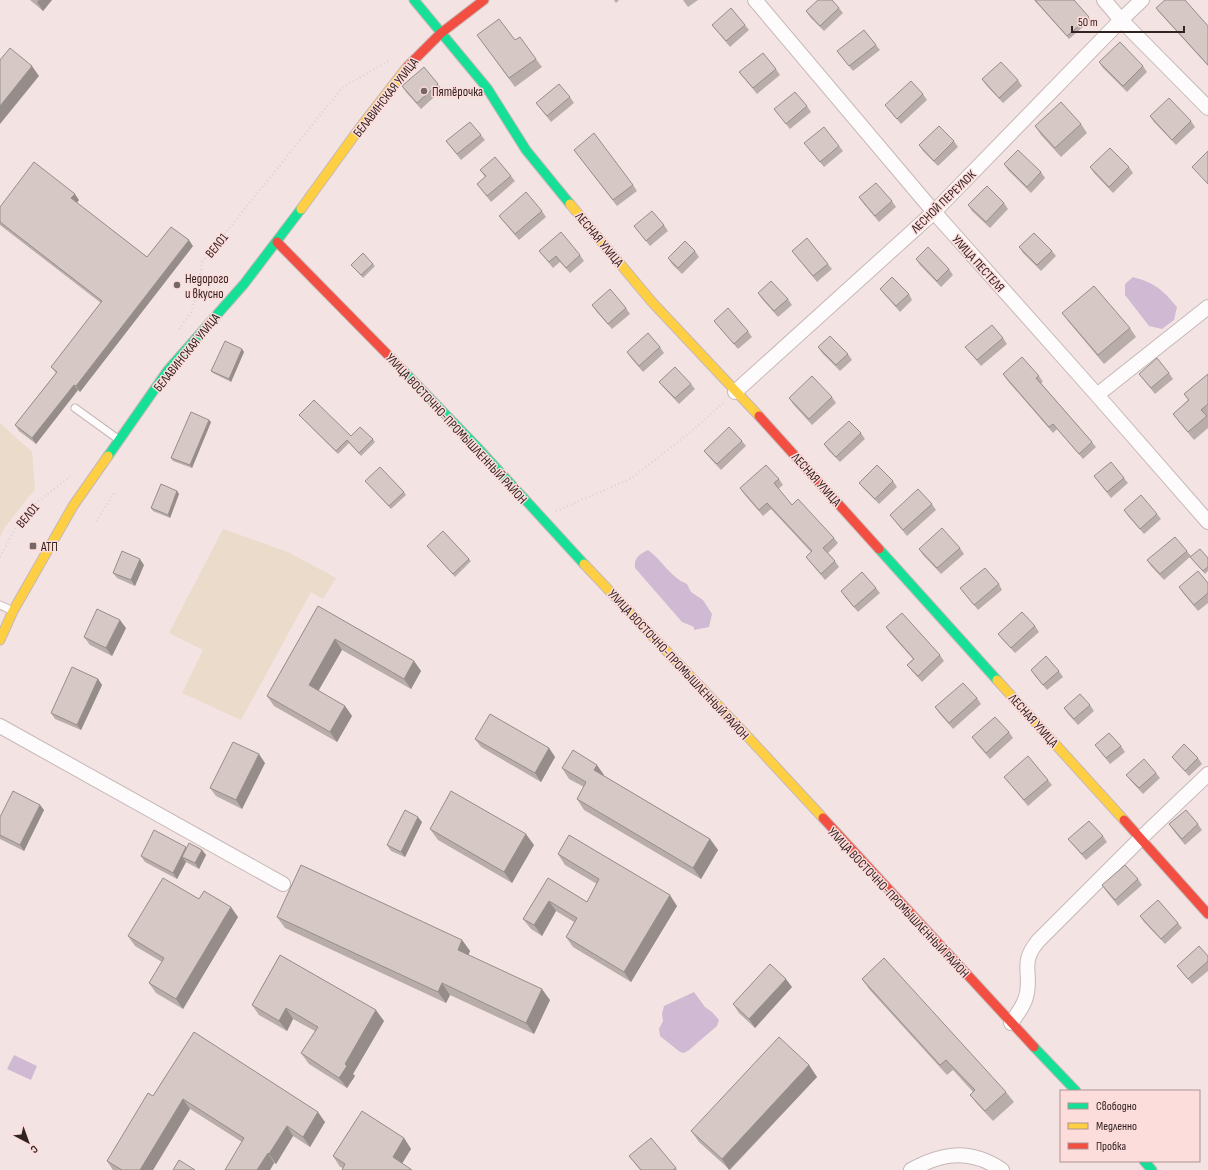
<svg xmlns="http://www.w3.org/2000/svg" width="1208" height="1170" viewBox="0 0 1208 1170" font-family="'Sofia Sans Condensed',sans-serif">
<rect width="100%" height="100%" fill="#f4e3e3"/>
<path fill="#eadbca" d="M0,423L32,452L35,489L5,527L0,537Z
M223,529L288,552L336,578L323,599L311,592L241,720L182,693L203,650L169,633Z"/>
<path fill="#d0bad3" d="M1133,277C1155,283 1162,289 1177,307L1174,320L1162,329L1149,326L1125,295V284Z
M648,550C662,560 670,577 687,584L691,592L703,600L712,614L709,627L694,630V627L682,622L635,568C634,557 639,555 648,550Z
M694,992L705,1007L712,1012L719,1020L717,1026L689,1050L684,1053L680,1052L660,1036L659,1029L663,1021L662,1014L664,1006Z
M14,1055L37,1066L31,1080L7,1069Z"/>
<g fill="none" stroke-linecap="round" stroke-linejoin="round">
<defs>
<path id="lane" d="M75,408L118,439
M0,605L11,610"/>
<path id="street" d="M755,0L934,212L1097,395L1208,522
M1104,0L1121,20L1208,108
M735,392L934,212L1121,20L1142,0
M1097,395L1208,307
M0,726L283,884
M1011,1023C1017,1014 1025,1005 1027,993C1031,970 1020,963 1038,941L1141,838L1208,774
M911,1170C943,1152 971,1149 1002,1170"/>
<path id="fast" d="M414,0L487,88L526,150L570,204
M392,359L477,447L584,564
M108,456L168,370L244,284L301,209
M879,549L997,680
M1034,1047L1076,1091
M1144,1161L1152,1170"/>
<path id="slow" d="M570,204L652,302L759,416
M301,209L359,129L408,66
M584,564L748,737L823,818
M0,640L13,611L73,506L108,456
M997,680L1124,820"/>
<path id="jam" d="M408,66L441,33L484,0
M277,242L392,359
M759,416L879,549
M823,818L1034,1047
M1124,820L1208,914"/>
</defs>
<use href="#lane" stroke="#c6b8b7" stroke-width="9"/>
<use href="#street" stroke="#c6b8b7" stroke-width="16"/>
<use href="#fast" stroke="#c6b8b7" stroke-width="11"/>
<use href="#slow" stroke="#c6b8b7" stroke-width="11"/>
<use href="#jam" stroke="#c6b8b7" stroke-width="11"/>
<path stroke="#dad5d5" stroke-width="2.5" stroke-dasharray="1 3" stroke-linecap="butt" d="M179,329L191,312L198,290L202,262L342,88L390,60
M556,511L632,478L693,430L723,403
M96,521L115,492
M0,557L17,525L35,504L72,475"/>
<use href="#lane" stroke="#fdfbfb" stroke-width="7"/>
<use href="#street" stroke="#fdfbfb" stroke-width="14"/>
<use href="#fast" stroke="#16e098" stroke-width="9"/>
<use href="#slow" stroke="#ffcf43" stroke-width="9"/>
<use href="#jam" stroke="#f24e42" stroke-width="9"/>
</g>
<path fill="#b8ada9" d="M30,0H52L43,11Z
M614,0H619L616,3Z
M683,0H698L688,7Z
M1034,0H1074L1091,20L1069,39Z
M839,8L843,13L824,31L810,17L806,11Z
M1156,8L1208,26V66L1158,11Z
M712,25H745L749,30L730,47L716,30Z
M515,40L536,59L542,67L515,87L483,43Z
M876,45L880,50L853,71L837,51Z
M1099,62L1143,66L1147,72L1127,92L1103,68Z
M776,69L780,75L757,94L739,72Z
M982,79L1018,80L1022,86L1003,103L986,85Z
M438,84L442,90L421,109L406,92L402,86Z
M923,94L927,100L901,124L889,110L885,105Z
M570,97L574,103L551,122L536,103Z
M807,106L811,112L790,129L774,109Z
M1150,116L1191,121L1195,127L1176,145L1154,122Z
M1081,124L1087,133L1061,157L1041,135L1035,126Z
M481,135L485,140L461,160L446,141Z
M954,141L958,147L938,166L923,151L919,145Z
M804,143L839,146L843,151L824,167Z
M574,150L633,185L637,191L617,206Z
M1004,164L1041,172L1045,178L1031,193L1008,170Z
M1090,167H1129L1133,173L1113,193L1094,173Z
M480,170L511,176L515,181L491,202L477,184L485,177Z
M859,197L892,201L896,207L879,222L863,203Z
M79,200L77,203L147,257L193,246L80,392L78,390L36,444L19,431L15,425L56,373L51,367L101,303L0,225V207Z
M1004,203L1008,209L990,228L972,211L968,205Z
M542,211L546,217L519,240L503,221L499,216Z
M664,225L668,231L650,246L634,226Z
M1019,247L1052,251L1056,256L1041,271L1023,253Z
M539,251L580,255L584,261L570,273L560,262L553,268Z
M695,251L699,257L682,274L672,264L668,258Z
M792,251L828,264L832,269L817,282Z
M916,259L949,269L953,275L941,287L920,265Z
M373,264L375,266L363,278L351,265Z
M880,289L909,294L912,300L900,312L884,294Z
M758,293L788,299L792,305L778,317L762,299Z
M592,305L626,308L630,314L612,329L596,311Z
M1062,313L1130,328L1136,337L1104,364L1068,321Z
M714,321L748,331L752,337L738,349L718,326Z
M1003,338L1007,344L981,366L965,347Z
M660,347L664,353L643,372L631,358L627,352Z
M818,347L848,354L852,360L840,371L822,353Z
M242,349L244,352L231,382L213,373L211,371Z
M1169,373L1173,379L1155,394L1139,374Z
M1003,374L1039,376L1043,382L1041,383L1092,442L1096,447L1083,459L1057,429L1053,433L1007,380Z
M1208,374V428L1194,440L1179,422L1173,414L1188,400L1184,394Z
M659,382L691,384L695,389L679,404L663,387Z
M832,397L836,403L812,425L793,404L789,398Z
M299,415L351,436L373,439L375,442L361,456L349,443L338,454Z
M211,422L192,468L173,461L171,458Z
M861,433L865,439L840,462L828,450L824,444Z
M742,441L746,446L721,470L708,456L704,451Z
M1094,476L1124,478L1128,483L1111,498Z
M779,479L783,485L778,489L792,505L834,538L838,543L828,553L835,561L839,567L825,580L810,562L806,557L811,552L771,509L763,516L744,494L740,488Z
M365,481L404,492L406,495L391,509Z
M893,481L897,487L879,504L863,488L859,483Z
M177,491L179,494L170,518L153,511L151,508Z
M932,504L936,510L907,536L894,520L890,515Z
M1124,510L1157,514L1161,519L1144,534L1128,516Z
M427,546L469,559L471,561L455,577Z
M960,548L964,554L941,574L923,555L919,549Z
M1187,551L1191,556L1164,580L1151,566L1147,560Z
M1190,557L1208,558V571L1205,574Z
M144,565L135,586L117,578L113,573Z
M1208,583V603L1198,611L1183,593L1179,587Z
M999,584L1002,590L978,610L960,588Z
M876,588L880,593L858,612L845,597L841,591Z
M318,606L414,661L421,671L411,689L342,650L318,691L345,706L352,716L337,742L274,706L267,696Z
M1035,626L1039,632L1015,653L1002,639L998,634Z
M886,627L940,655L944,661L922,682L911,670L907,665L913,659L890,633Z
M126,628L112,656L90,645L84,637Z
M1031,670L1059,671L1063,677L1047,690L1035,676Z
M98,679L102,685L81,730L55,719L51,713Z
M977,698L981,704L953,729L939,713L935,707Z
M1090,705L1094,711L1078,725L1068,714L1064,708Z
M1009,732L1013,738L990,759L976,743L972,737Z
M475,739L549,748L555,757L541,782L481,747Z
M1095,745L1121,746L1125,752L1110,764Z
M1172,757L1198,758L1202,764L1189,776L1176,762Z
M265,763L242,809L216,796L210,788Z
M562,768L604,775V776L710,839L718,850L701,879L584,810L577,799L584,787L569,779Z
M1156,773L1160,778L1143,794L1130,780L1126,775Z
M1004,777L1048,780L1052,785L1028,806L1008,782Z
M40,805L44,810L24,851L0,839V817Z
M422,822L405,857L391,851L387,845Z
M1169,824H1198L1202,830L1185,845L1173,830Z
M430,829L534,845L512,883L438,840Z
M1103,836L1107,842L1086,860L1072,844L1068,839Z
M186,847L187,848L202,850L206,855L199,869L186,862L177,879L145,862L141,856Z
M558,854L677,906L631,982L573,947L566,937L574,922L556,911L542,936L531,929L523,919L548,878L587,902L597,884L565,865Z
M1138,879L1142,885L1118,906L1106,891L1102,885Z
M199,899L238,917L183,1009L156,993L149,983L162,962L135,946L128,936Z
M1140,916L1178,923L1182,928L1165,944L1144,922Z
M277,917L462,940L470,951L468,955L550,1000L534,1034L450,995L446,1003L285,928Z
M280,955L384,1021L353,1074L355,1076L347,1088L309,1064L301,1053L315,1031L293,1019L287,1031L259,1015L252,1005Z
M1208,956V971L1192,984L1181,971L1177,966Z
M862,979L1006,1092L1014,1102L993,1121L978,1105L970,1095L973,1092L953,1070L947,1075L869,989Z
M792,987L755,1028L739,1013L733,1004Z
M194,1032L325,1122L310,1147L293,1136L276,1164L274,1163L270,1170H225L242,1142L190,1109L153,1170H113L107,1161L153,1096Z
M809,1065L817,1077L730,1170L699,1142L691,1131Z
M404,1138L411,1149L402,1163L343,1168L340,1167L333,1156Z
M629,1156L676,1168L677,1170H640Z"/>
<path fill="#968d8a" d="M39,0H52L43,11L37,2Z
M32,66L39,76L0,124V106Z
M75,194L79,200L75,204L71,198Z
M189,240L193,246L80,392L76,386Z
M242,349L244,352L231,382L229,379Z
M74,385L78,390L36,444L32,438Z
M209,420L211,422L192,468L190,465Z
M177,491L179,494L170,518L168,515Z
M140,559L144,565L135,586L131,580Z
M120,620L126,628L112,656L106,648Z
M335,639L342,650L316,695L309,685Z
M414,661L421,671L411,689L404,679Z
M98,679L102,685L81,730L77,725Z
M345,706L352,716L337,742L330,732Z
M549,748L555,757L541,782L535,773Z
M259,754L265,763L242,809L236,800Z
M597,765L604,775L601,781L594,770Z
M40,805L44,810L24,851L20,845Z
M418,817L422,822L405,857L401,852Z
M526,834L534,845L512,883L504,872Z
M710,839L718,850L701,879L693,868Z
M186,847L190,853L182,857L186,862L177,879L173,873Z
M202,850L206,855L199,869L195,863Z
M670,895L677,906L631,982L624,972Z
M549,901L556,911L542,936L534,925Z
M231,907L238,917L183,1009L176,999Z
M462,940L470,951L466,961L458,950Z
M786,979L792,987L755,1028L749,1019Z
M442,983L450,995L446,1003L438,992Z
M542,989L550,1000L534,1034L526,1023Z
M286,1008L293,1019L287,1031L279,1021Z
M376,1010L384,1021L353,1074L355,1076L347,1088L339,1078L345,1064Z
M809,1065L817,1077L729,1170L722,1159Z
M183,1099L190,1109L153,1170H140Z
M318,1112L325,1122L310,1147L303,1137Z
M287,1126L293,1136L276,1164L269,1154Z
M404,1138L411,1149L400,1167L393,1157Z
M268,1153L274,1163L270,1170H257Z"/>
<path fill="#d6c9c5" stroke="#968d8a" d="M818,0H832L839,8L820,26L806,11Z
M1035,0H1074L1089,17L1067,36Z
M1165,0H1185L1208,26V65L1156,8Z
M731,8L745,25L726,41L712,25Z
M499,19L515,40L520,37L536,59L509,78L477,35Z
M864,30L876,45L849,66L837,51Z
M1120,42L1143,66L1123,86L1099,62Z
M10,48L32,66L0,106V60Z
M763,53L776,69L753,88L739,72Z
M1001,62L1018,80L999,98L982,79Z
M424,67L438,84L417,103L402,86Z
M911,81L923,94L897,119L885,105Z
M559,84L570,97L547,116L536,103Z
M795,92L807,106L786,124L774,109Z
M1169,98L1191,121L1172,140L1150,116Z
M1061,102L1081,124L1055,148L1035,126Z
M470,122L481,135L457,154L446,141Z
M939,126L954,141L934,161L919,145Z
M824,127L839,146L820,162L804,143Z
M594,133L633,185L613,200L574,150Z
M1110,148L1129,167L1109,187L1090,167Z
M1018,150L1041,172L1027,187L1004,164Z
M1208,151V184L1192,167Z
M495,157L511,176L487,196L477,184L486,176L480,170Z
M34,162L75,194L71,198L147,257L171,227L189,240L76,386L74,385L32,438L15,425L57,372L51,367L102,301L0,222V207Z
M876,183L892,201L875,216L859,197Z
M987,186L1004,203L986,222L968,205Z
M526,192L542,211L515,234L499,216Z
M652,211L664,225L646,241L634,226Z
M561,232L580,255L566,268L556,256L549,262L539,251Z
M1034,233L1052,251L1037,265L1019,247Z
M807,238L828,264L813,276L792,251Z
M685,241L695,251L678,268L668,258Z
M928,247L949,269L937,281L916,259Z
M363,253L373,264L361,275L351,265Z
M892,277L909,294L896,306L880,289Z
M771,281L788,299L774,311L758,293Z
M1094,286L1130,328L1098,355L1062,313Z
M610,289L626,308L608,324L592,305Z
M728,308L748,331L734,344L714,321Z
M992,325L1003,338L977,360L965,347Z
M648,333L660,347L639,366L627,352Z
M830,336L848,354L836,365L818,347Z
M225,341L242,349L229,379L211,371Z
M1022,357L1039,376L1036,378L1092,442L1079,454L1053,424L1049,427L1003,374Z
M1157,358L1169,373L1151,388L1139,374Z
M675,367L691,384L675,398L659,382Z
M1208,374V404L1201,410L1207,416L1188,432L1173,414L1189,400L1184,394Z
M812,376L832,397L809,419L789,398Z
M314,400L351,436L360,427L373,439L359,453L347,440L336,451L299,415Z
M191,412L209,420L190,465L171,458Z
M849,421L861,433L836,457L824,444Z
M729,427L742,441L717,464L704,451Z
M1111,462L1124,478L1107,492L1094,476Z
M766,465L779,479L774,483L792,505L798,499L834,538L823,548L835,561L821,574L806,557L812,551L767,503L759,510L740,488Z
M877,465L893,481L875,499L859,483Z
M380,467L404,492L389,506L365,481Z
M161,484L177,491L168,515L151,508Z
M918,489L932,504L903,530L890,515Z
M1141,495L1157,514L1140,529L1124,510Z
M942,528L960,548L937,568L919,549Z
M443,531L469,559L453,574L427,546Z
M1175,537L1187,551L1160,574L1147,560Z
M1200,549L1208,558V567L1203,571L1190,557Z
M122,551L140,559L131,580L113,573Z
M985,568L999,584L974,605L960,588Z
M1198,571L1208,583V593L1194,605L1179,587Z
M862,572L876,588L854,607L841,591Z
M318,606L414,661L404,679L335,639L309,685L345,706L330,732L267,696Z
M97,609L120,620L106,648L84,637Z
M1022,612L1035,626L1011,648L998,634Z
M902,613L940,655L918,676L907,665L914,659L886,627Z
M1046,656L1059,671L1043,685L1031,670Z
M72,667L98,679L77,725L51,713Z
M963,683L977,698L949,723L935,707Z
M1080,694L1090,705L1074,719L1064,708Z
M490,714L549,748L535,773L475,739Z
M995,717L1009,732L986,753L972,737Z
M1109,733L1121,746L1106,758L1095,745Z
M233,742L259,754L236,800L210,788Z
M1184,744L1198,758L1185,771L1172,757Z
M573,750L597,765L594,770L710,839L693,868L577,799L586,782L562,768Z
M1028,756L1048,780L1024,800L1004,777Z
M1144,759L1156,773L1139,788L1126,775Z
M13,791L40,805L20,845L0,835V817Z
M451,791L526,834L504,872L430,829Z
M405,810L418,817L401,852L387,845Z
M1186,810L1198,824L1182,839L1169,824Z
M1089,821L1103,836L1082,854L1068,839Z
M154,830L186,847L173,873L141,856Z
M569,835L670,895L624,972L566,937L577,918L549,901L534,925L523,919L548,878L587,902L599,879L558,854Z
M189,843L202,850L195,863L182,857Z
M301,865L462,940L458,950L542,989L526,1023L442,983L438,992L277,917Z
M1125,865L1138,879L1115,900L1102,885Z
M163,878L199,899L204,891L231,907L176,999L149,983L164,958L128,936Z
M1158,900L1178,923L1161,939L1140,916Z
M1199,946L1208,956V961L1188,979L1177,966Z
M280,955L376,1010L345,1064L347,1066L339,1078L301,1053L318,1027L286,1008L279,1021L252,1005Z
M884,958L1006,1092L985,1111L970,1095L975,1090L946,1060L940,1065L862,979Z
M770,964L786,979L749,1019L733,1004Z
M194,1032L318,1112L303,1137L287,1126L269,1154L268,1153L257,1170H225L244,1138L183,1099L140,1170H122L107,1161L148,1093L153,1096Z
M779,1037L809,1065L722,1159L691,1131Z
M362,1111L404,1138L393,1157L412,1170H342L345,1164L333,1156Z
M651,1138L676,1168L673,1170H641L629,1156Z
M179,1160L195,1170H173Z"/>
<g fill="#766666" stroke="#fcdddb" stroke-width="1.5">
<circle cx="424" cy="91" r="4"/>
<circle cx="177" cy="285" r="4"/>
<rect x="29" y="542" width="8" height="8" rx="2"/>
</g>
<g text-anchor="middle" stroke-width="3" stroke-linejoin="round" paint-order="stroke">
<g font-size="13" fill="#322323" stroke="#fcdddb" text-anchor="start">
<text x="432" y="96">Пятёрочка</text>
<text x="185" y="283">Недорого<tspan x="185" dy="15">и вкусно</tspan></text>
<text x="41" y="551">АТП</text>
</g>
<g font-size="13" fill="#322323" stroke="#fcdddb">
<text transform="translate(385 97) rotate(-52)" y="5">БЕЛАВИНСКАЯ УЛИЦА</text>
<text transform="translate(943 201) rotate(-44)" y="5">ЛЕСНОЙ ПЕРЕУЛОК</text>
<text transform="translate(600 239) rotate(50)" y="5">ЛЕСНАЯ УЛИЦА</text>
<text transform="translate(216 245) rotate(-51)" y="5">ВЕЛО1</text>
<text transform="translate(979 263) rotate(48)" y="5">УЛИЦА ПЕСТЕЛЯ</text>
<text transform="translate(186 352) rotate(-51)" y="5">БЕЛАВИНСКАЯ УЛИЦА</text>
<text transform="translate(457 428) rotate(47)" y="5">УЛИЦА ВОСТОЧНО-ПРОМЫШЛЕННЫЙ РАЙОН</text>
<text transform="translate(817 479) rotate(48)" y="5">ЛЕСНАЯ УЛИЦА</text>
<text transform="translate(27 515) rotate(-50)" y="5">ВЕЛО1</text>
<text transform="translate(679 664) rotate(47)" y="5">УЛИЦА ВОСТОЧНО-ПРОМЫШЛЕННЫЙ РАЙОН</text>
<text transform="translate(1034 720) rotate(48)" y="5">ЛЕСНАЯ УЛИЦА</text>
<text transform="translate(899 902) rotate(47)" y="5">УЛИЦА ВОСТОЧНО-ПРОМЫШЛЕННЫЙ РАЙОН</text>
</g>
</g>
<rect x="1060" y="1090" width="140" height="72" fill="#fcdddb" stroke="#ab9391"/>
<rect x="1068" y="1103" width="20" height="6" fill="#16e098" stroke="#ab9391"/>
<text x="1096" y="1110" font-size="12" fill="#322323">Свободно</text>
<rect x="1068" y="1123" width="20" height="6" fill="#ffcf43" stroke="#ab9391"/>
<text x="1096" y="1130" font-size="12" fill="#322323">Медленно</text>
<rect x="1068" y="1143" width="20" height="6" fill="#f24e42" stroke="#ab9391"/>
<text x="1096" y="1150" font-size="12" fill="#322323">Пробка</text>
<g transform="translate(28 1142) rotate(139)" stroke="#fcdddb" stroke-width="3" paint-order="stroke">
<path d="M0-3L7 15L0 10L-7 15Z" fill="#322323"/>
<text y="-6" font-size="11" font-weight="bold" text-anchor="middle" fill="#322323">С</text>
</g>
<path d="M1072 26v6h112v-6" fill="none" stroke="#322323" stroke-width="2"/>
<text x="1078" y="26" font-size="12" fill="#322323" stroke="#fcdddb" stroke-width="3" paint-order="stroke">50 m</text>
</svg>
